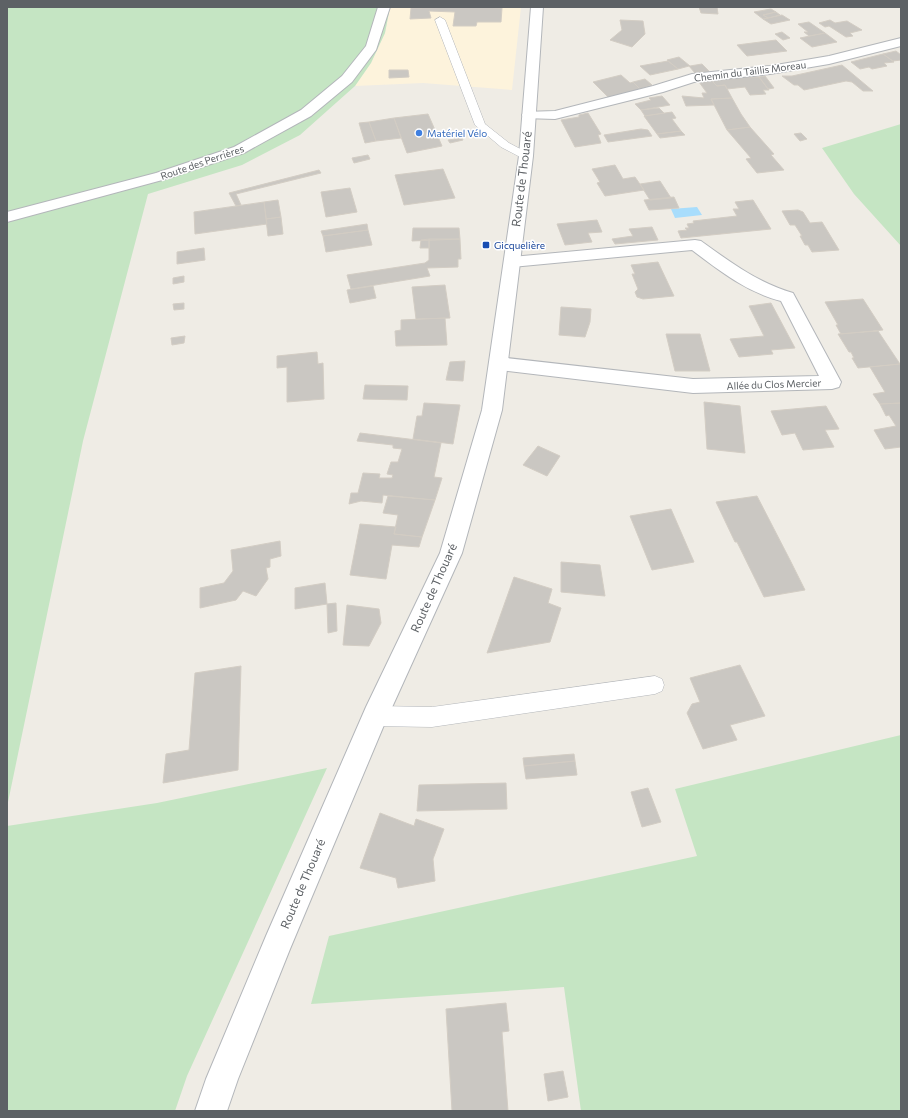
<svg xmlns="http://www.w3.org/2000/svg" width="908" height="1118" viewBox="0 0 908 1118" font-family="Commissioner,sans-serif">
<rect width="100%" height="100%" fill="#efece5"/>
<path fill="#fdf3dc" d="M390,7H521L512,90L423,83L355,86L371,63L385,33Z"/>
<path fill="#c5e5c3" d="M7,7H390L385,33L371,63L355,86L300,135L242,165L148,194L83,441L7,807Z
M901,124V246L854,194L822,148Z
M901,735V1111H581L564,987L311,1004L329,936L697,856L675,789Z
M327,768L187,1076L175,1111H7V826L157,803Z"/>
<path fill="#a8ddfc" d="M697,207L702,215L675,218L671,209Z"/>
<path fill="#cac7c2" stroke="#d3cdc4" d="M478,7L502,8L501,22H477L476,26H453L455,12L429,11L431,18L410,19L411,8Z
M699,7H723H717L718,14L701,13Z
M771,9L776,12L763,15L768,18L763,19L754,12Z
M776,12L780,15L768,18L763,15Z
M782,15L790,20L771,24L763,19Z
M620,20L643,21L645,34L632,47L610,40L622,30Z
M830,20L835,23L847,21L862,30L850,33L853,36L846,37L829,26L825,27L819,23Z
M809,22L825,33L809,36L804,32H808L798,24Z
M782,32L790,38L783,40L775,34Z
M825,33L837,42L812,47L800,38Z
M776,40L787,51L747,56L737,45Z
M896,51L901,55V60L893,61L883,54Z
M883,54L894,62L884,63L887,66L872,69L869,67L860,69L851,62Z
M679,57L690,66L702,64L709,71L695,73L689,66L678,69L667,60Z
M668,61L678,69L650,75L640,66Z
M842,65L873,91H863L852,82L846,81L804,90L798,85H794L782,76H792Z
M389,70H408L409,77L389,78Z
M621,75L630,83L633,82L640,89L609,98L593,82Z
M765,76L774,88L768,89L759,77Z
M735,77H759L769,90H763L766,94L750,95L745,87L727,89L725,85L717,86L711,80Z
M645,79L652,85L640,89L633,82Z
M711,80L717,86L725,85L732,98L711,99L714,105L686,106L682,96L704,98L702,93H707L699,82Z
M662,96L670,105L641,110L635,104L651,100L649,98Z
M732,98L741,114L750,127L727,130L711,99Z
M659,108L664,113L645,116L641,110Z
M672,112L676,118L672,119L681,131L657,134L644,116Z
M588,113L601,134L598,135L601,143L575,147L561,120L579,117V115Z
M428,114L442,146L407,153L394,118Z
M394,118L401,138L376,141L369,122Z
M369,122L376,141L365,143L359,123Z
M750,127L774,154L771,155L784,170L757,173L746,159L751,158L727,130Z
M641,129L648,130L652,136L608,142L604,135Z
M681,131L685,135L660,138L657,134Z
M801,133L807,139L800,141L794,134Z
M462,138L463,140L450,143L448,140Z
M368,155L370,159L354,163L352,158Z
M615,165L623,179L635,177L644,190L605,196L597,183L600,182L592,169Z
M443,169L455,198L404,205L395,175Z
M319,170L321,173L236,194L241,205L236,206L229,193Z
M660,181L671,198L650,200L640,184Z
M350,188L357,212L326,217L321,192Z
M674,197L679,208L649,210L644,200Z
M278,200L281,217L266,219L264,202Z
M753,200L771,229L681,238L678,231L687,230L685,228H689L687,224L694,223L693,221L737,216L733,209H739L735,202Z
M264,202L267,224L195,234L194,212Z
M798,210L803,212L810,223L822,222L839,250L812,252L808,245H805L800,236H802L795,225H790L782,211Z
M281,217L283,234L268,236L266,219Z
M597,220L602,232L588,233L592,242L565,245L557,224Z
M367,224L368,230L323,236L321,231Z
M652,227L658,240L615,244L612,239L633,236L629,229Z
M413,228H459L460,239L412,241Z
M368,230L372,245L326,252L323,236Z
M429,239H460L461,259H458V267L427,268L430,276L351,289L347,275L425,263L429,260Z
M429,239V248H420L421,240Z
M204,248L205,260L177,264V252Z
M658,262L674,296L643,299L637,297L635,292L638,289L632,274H635L631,265Z
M184,276V282L173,284V278Z
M445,285L450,318L416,319L412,287Z
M373,286L376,298L350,303L347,290Z
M863,299L883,330L841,334L836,325H838L825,302Z
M184,303V309L174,310L173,304Z
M771,303L795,348L771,350L773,354L739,357L730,339L764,336L749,306Z
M561,307L591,309L590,322L585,337L559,335Z
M445,318L447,345L396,346L395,331L401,330V320Z
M878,331L900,364L858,368L852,358H854L851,352H849L838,334Z
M666,334H700L710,371H675Z
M185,336L184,343L172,345L171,338Z
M317,352L318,364L323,363L324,399L287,402V367L277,368V356Z
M465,361L463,381L446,380L450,362Z
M900,364H901V403L880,404L873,394L885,392L870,367Z
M365,385L408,386L407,400L363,399Z
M704,402L740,406L745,453L707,449Z
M424,403L460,405L453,444L413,439L417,416H422Z
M901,403V447L885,449L874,430L896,426L889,415L886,416L880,404Z
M826,406L839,429L825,430L834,447L803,450L795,433L782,435L771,411Z
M360,433L441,443L434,477L442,478L435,500L383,495L382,503L361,501L349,504L351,493H358L363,473L380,474L379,478H392L393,475L387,474L391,462H398L402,449L393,448V445L357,441Z
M538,446L560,456L547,476L523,465Z
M388,496L435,500L422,537L394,534L398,515L383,513Z
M757,496L790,560L805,590L764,597L737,542H735L716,502Z
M671,509L694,562L652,570L630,516Z
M360,524L396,527L394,534L422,537L419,547L392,545L386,579L350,575Z
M280,541L281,556L270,559V567L266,568L268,579L256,596L243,591L236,600L200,608V588L224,583L233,571L231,550Z
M561,562L600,565L605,596L561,592Z
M514,577L552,589L548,603L561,608L550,642L487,653Z
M325,583L327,604L295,609V588Z
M336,603L337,631L328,633L327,604Z
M347,605L379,609L381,623L369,646L343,645Z
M740,665L765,716L730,725L737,740L703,749L687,713L692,704L700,702L690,678Z
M241,666L238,770L163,783L166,754L189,750L195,673Z
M574,754L575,761L524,766L523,758Z
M575,761L577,775L526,779L524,766Z
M506,783L507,809L417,811L419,785Z
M648,788L661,822L642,827L631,792Z
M380,813L414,826L416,819L444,829L433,859L435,881L398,888L396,878L360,868Z
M506,1003L509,1031L502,1032L508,1111H452L446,1009Z
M563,1071L568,1097L548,1101L544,1074Z"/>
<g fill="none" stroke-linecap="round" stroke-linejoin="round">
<defs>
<path id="service" d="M440,17L445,20L485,124L509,143L530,154L532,156L530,158H522L501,147L475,125L435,20Z
M655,676L662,679L664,685L662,691L655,694L432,727L375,726L368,723L365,716L368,709L375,706L432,707Z"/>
<path id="minor" d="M378,7H390L376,50L352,82L311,116L244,153L166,179L7,222V212L156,173L234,147L301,110L342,76L366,46Z
M901,38V46L829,64L770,74L694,82L663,92L555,119L524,118L522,115L524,112L555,111L653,86L692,74L770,66L829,56Z
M695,240L701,241C730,262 758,283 793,293L841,382L839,387L832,389L693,393L492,369L489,364L492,359L498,357L693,379L819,376L781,301C746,292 720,271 692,250L512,267L506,266L504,262L506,258L512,257Z"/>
<path id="tertiary" d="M531,7H543L533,156L502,410L462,553L384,725L290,949L238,1079L227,1111H195L206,1079L266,936L366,707L440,553L482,410L519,156Z"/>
</defs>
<use href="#service" stroke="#b3b6ba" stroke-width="1"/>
<use href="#minor" stroke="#b3b6ba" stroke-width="2"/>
<use href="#tertiary" stroke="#b3b6ba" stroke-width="2"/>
<use href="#service" fill="#fff" fill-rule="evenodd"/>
<use href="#minor" fill="#fff" fill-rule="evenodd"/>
<use href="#tertiary" fill="#fff" fill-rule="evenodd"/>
</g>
<circle fill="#3f7fe0" stroke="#fff" stroke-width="1.5" cx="419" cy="133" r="4"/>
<rect fill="#1a4fb4" stroke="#fff" stroke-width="1.5" x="482" y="241" width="8" height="8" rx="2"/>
<g text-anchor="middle" stroke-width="3" stroke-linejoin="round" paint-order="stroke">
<g font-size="10" fill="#5d6165" stroke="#fff">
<text transform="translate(750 71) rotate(-7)" y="4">Chemin du Taillis Moreau</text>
<text transform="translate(202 162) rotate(-19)" y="4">Route des Perrières</text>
<text transform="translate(774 384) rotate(-2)" y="4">Allée du Clos Mercier</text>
</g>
<g font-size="10" fill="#366cbe" stroke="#fff" text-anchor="start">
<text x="427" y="137">Matériel Vélo</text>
</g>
<g font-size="10" fill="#164399" stroke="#fff" text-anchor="start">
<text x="494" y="249">Gicquelière</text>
</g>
<g font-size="12" fill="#5d6165" stroke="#fff">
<text transform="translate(522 179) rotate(-83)" y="4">Route de Thouaré</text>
<text transform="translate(434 588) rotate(-66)" y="4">Route de Thouaré</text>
<text transform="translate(303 884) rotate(-67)" y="4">Route de Thouaré</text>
</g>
</g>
<rect width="908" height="1118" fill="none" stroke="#5d6165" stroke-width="16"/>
</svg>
